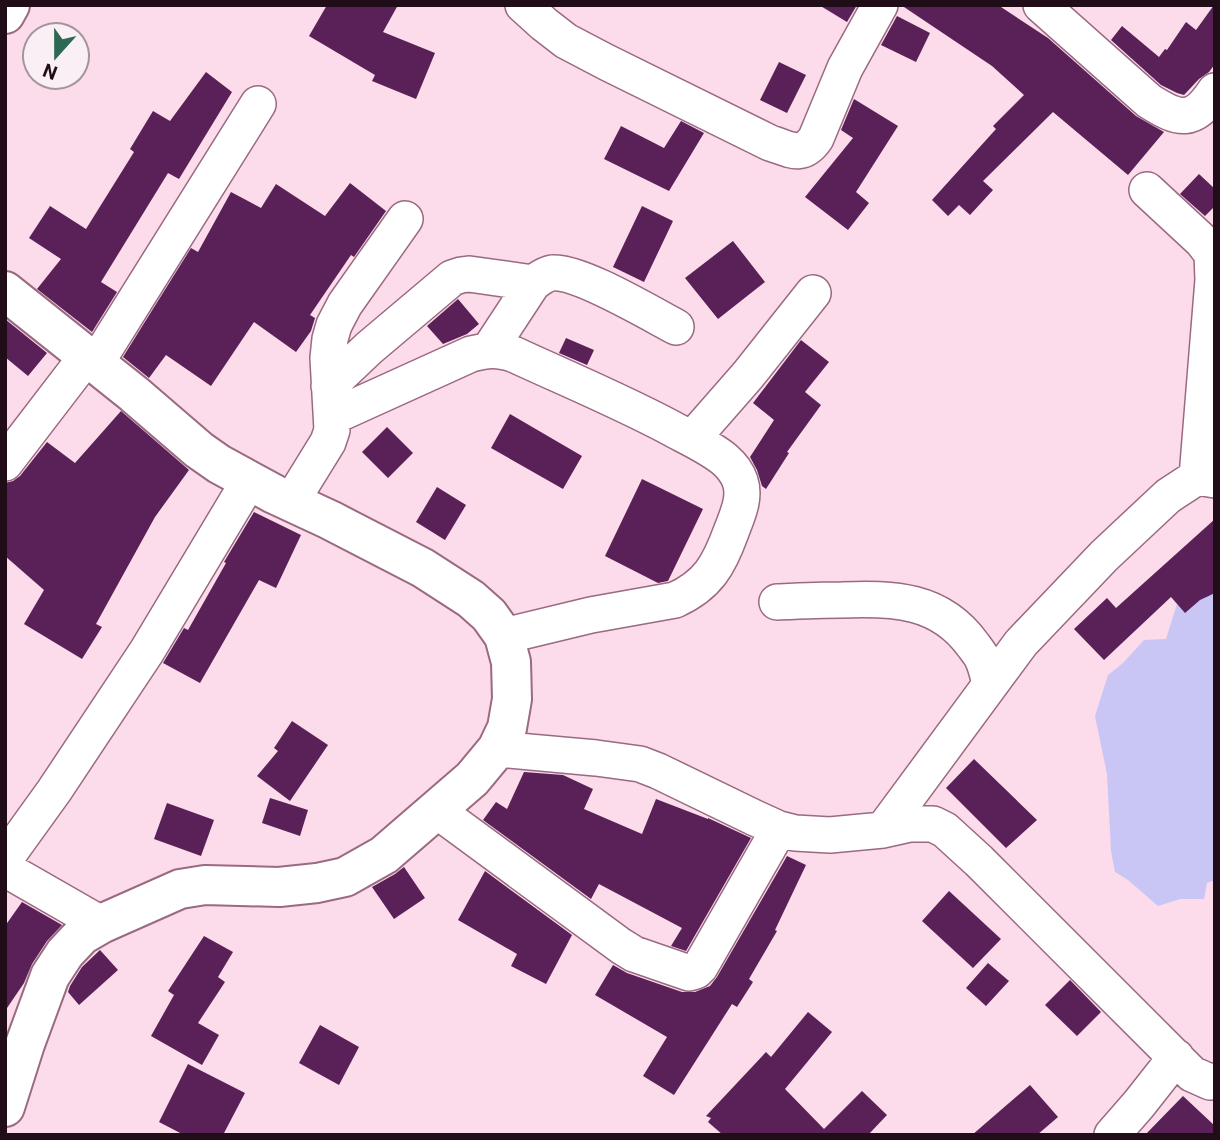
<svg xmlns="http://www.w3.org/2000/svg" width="1220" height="1140" viewBox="0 0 1220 1140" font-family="Roboto,sans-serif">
<rect width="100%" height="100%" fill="#fcdbea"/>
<path fill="#c9c6f6" d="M1215,591V880L1207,883L1204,899H1180L1158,906L1128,880L1115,872L1111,851L1107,774L1095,716L1108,675L1123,663L1144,640L1166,639L1177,604Z"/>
<path fill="#592158" d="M327,5H398L383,32L435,53L416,99L372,81L375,75L309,36Z
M819,5H857L847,22Z
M901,5H998L1048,38L1136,116L1164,132L1128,175L1053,112L983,181L993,190L970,215L959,205L948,216L932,200L996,129L993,126L1024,95L992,66Z
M1214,5L1215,64L1209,72L1199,79L1184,95L1177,93L1161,85L1111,40L1122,26L1159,57L1165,49L1167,50L1186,22L1196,30Z
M897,16L930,33L916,62L881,45Z
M779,62L806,75L787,113L760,100Z
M206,72L232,92L179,179L168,173L101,282L117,292L92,332L37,289L61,259L29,238L50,206L86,229L134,152L130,149L153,111L170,121Z
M854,99L898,126L856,192L869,203L848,230L805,197L853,138L841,130Z
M681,121L704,133L669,191L604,159L621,126L664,148Z
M1199,174L1215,189V206L1205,216L1180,194Z
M350,183L386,211L354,257L351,255L310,315L315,318L311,331L296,352L254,322L211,386L166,355L149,378L123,357L191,248L198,252L231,192L261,208L276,184L325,216Z
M642,206L673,221L644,282L613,267Z
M733,241L765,282L718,319L685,278Z
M458,299L479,324L467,334L443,344L427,326Z
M5,319L47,353L28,376L5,357Z
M566,338L594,350L587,365L559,353Z
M801,340L829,362L805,392L821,405L787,452L789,453L766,489L762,486L757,470L750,457L774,420L753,403Z
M121,411L189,470L155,517L96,624L102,627L82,659L24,624L44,590L5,556V483L13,481L20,476L47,442L75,463Z
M510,414L582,456L563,489L491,448Z
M387,427L413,453L388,478L362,452Z
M642,479L703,509L668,581L658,583L605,556Z
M437,487L466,505L445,540L416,522Z
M254,512L301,535L276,588L259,580L200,683L163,663L184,628L188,630L226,563L224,562Z
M1215,519V593L1200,600L1185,613L1171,597L1104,660L1074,629L1107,598L1116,608Z
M292,721L328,745L290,801L257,776L278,751L274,748Z
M974,759L1037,820L1006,848L946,788Z
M524,772L563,775L593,789L584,809L642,834L656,799L708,819V818L751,838L686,951L671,946L682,928L599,884L591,899L483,820L496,802L507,809Z
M270,798L308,810L300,836L262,823Z
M167,803L214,820L201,856L154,839Z
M787,856L806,865L775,930L777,931L749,979L753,982L737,1007L732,1004L674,1095L643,1076L667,1037L595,995L613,965L627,973L682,992H695L710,986L717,977Z
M404,867L425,898L394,919L372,887L395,874Z
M485,871L572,935L546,984L511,966L517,954L458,920Z
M949,891L1001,939L973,968L922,921Z
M22,902L62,925L47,941L32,964L24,983L5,1011V926Z
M204,936L233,952L218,977L225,982L198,1023L219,1035L202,1065L151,1036L174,995L168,991Z
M100,950L118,970L79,1005L68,992L70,986L82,967Z
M988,963L1009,981L986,1006L966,988Z
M1070,980L1101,1012L1077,1036L1045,1005Z
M808,1012L832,1032L785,1089L824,1129L862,1091L887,1115L868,1135H723L708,1122L711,1118L706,1116L766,1052L771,1057Z
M320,1025L359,1047L339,1085L299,1063Z
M188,1064L245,1093L223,1135H184L159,1122Z
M1030,1085L1058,1117L1037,1135H972Z
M1183,1096L1215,1126V1135H1145Z"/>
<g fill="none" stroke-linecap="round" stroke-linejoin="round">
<defs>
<path id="minor" d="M523,5L544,24L566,41L606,62L770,143C790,149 802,159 816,138L845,68L880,5
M1041,5L1149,101C1179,120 1193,124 1215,91
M1147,190L1202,241L1212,254L1213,280L1197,477
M489,350L533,283C539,279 545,274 552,273C578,270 651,314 676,327
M96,363L258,104
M329,386L369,348L452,278L461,275L469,274L533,283
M332,417L471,354C488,350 496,349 513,354C565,378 618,400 669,427C687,437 708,446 724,459C731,465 737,472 740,481C746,498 737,516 731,532C719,565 708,585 675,600L591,615L504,636
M692,439L748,375L813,293
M5,463L87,356
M291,502L328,442L332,430L328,358L330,339L334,325L345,304L405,219
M777,602C799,601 820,600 842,600C893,598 940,599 973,645C976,649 980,654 982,658C986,666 988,676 990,684
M497,749L596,758L640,764L658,771L755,818L779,829L795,833L830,835L883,830L910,824H933L945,830L979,861L1192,1074L1210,1082L1215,1081
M436,810L621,946L634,954L689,973L696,971L700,967L779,829
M883,830L1021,643L1104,556L1168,496L1197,477L1215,480
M5,859L54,791L147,651L249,481
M5,869L101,924
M1112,1135L1139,1104L1176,1057"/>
<path id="tertiary" d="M5,14L10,5
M5,291L134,394L199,450L219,464L274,494L330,520L423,568L471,599L489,615L504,636L511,662L512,699L507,728L497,749L472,779L384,855L345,877L317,883L279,887L205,885L180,889L101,924L82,935L65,953L50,976L25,1044L5,1107"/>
</defs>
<use href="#minor" stroke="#9a6982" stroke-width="38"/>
<use href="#tertiary" stroke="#9a6982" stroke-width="42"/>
<use href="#minor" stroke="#fff" stroke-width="35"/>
<use href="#tertiary" stroke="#fff" stroke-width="38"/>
</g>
<rect width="1220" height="1140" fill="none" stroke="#200d17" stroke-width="14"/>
<g transform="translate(56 56) rotate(201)"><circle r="33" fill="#faeff4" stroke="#a3959c" stroke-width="2"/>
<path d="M0-5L12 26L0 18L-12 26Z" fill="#2c6854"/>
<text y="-10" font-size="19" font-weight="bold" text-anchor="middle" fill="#200d17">N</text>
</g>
</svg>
